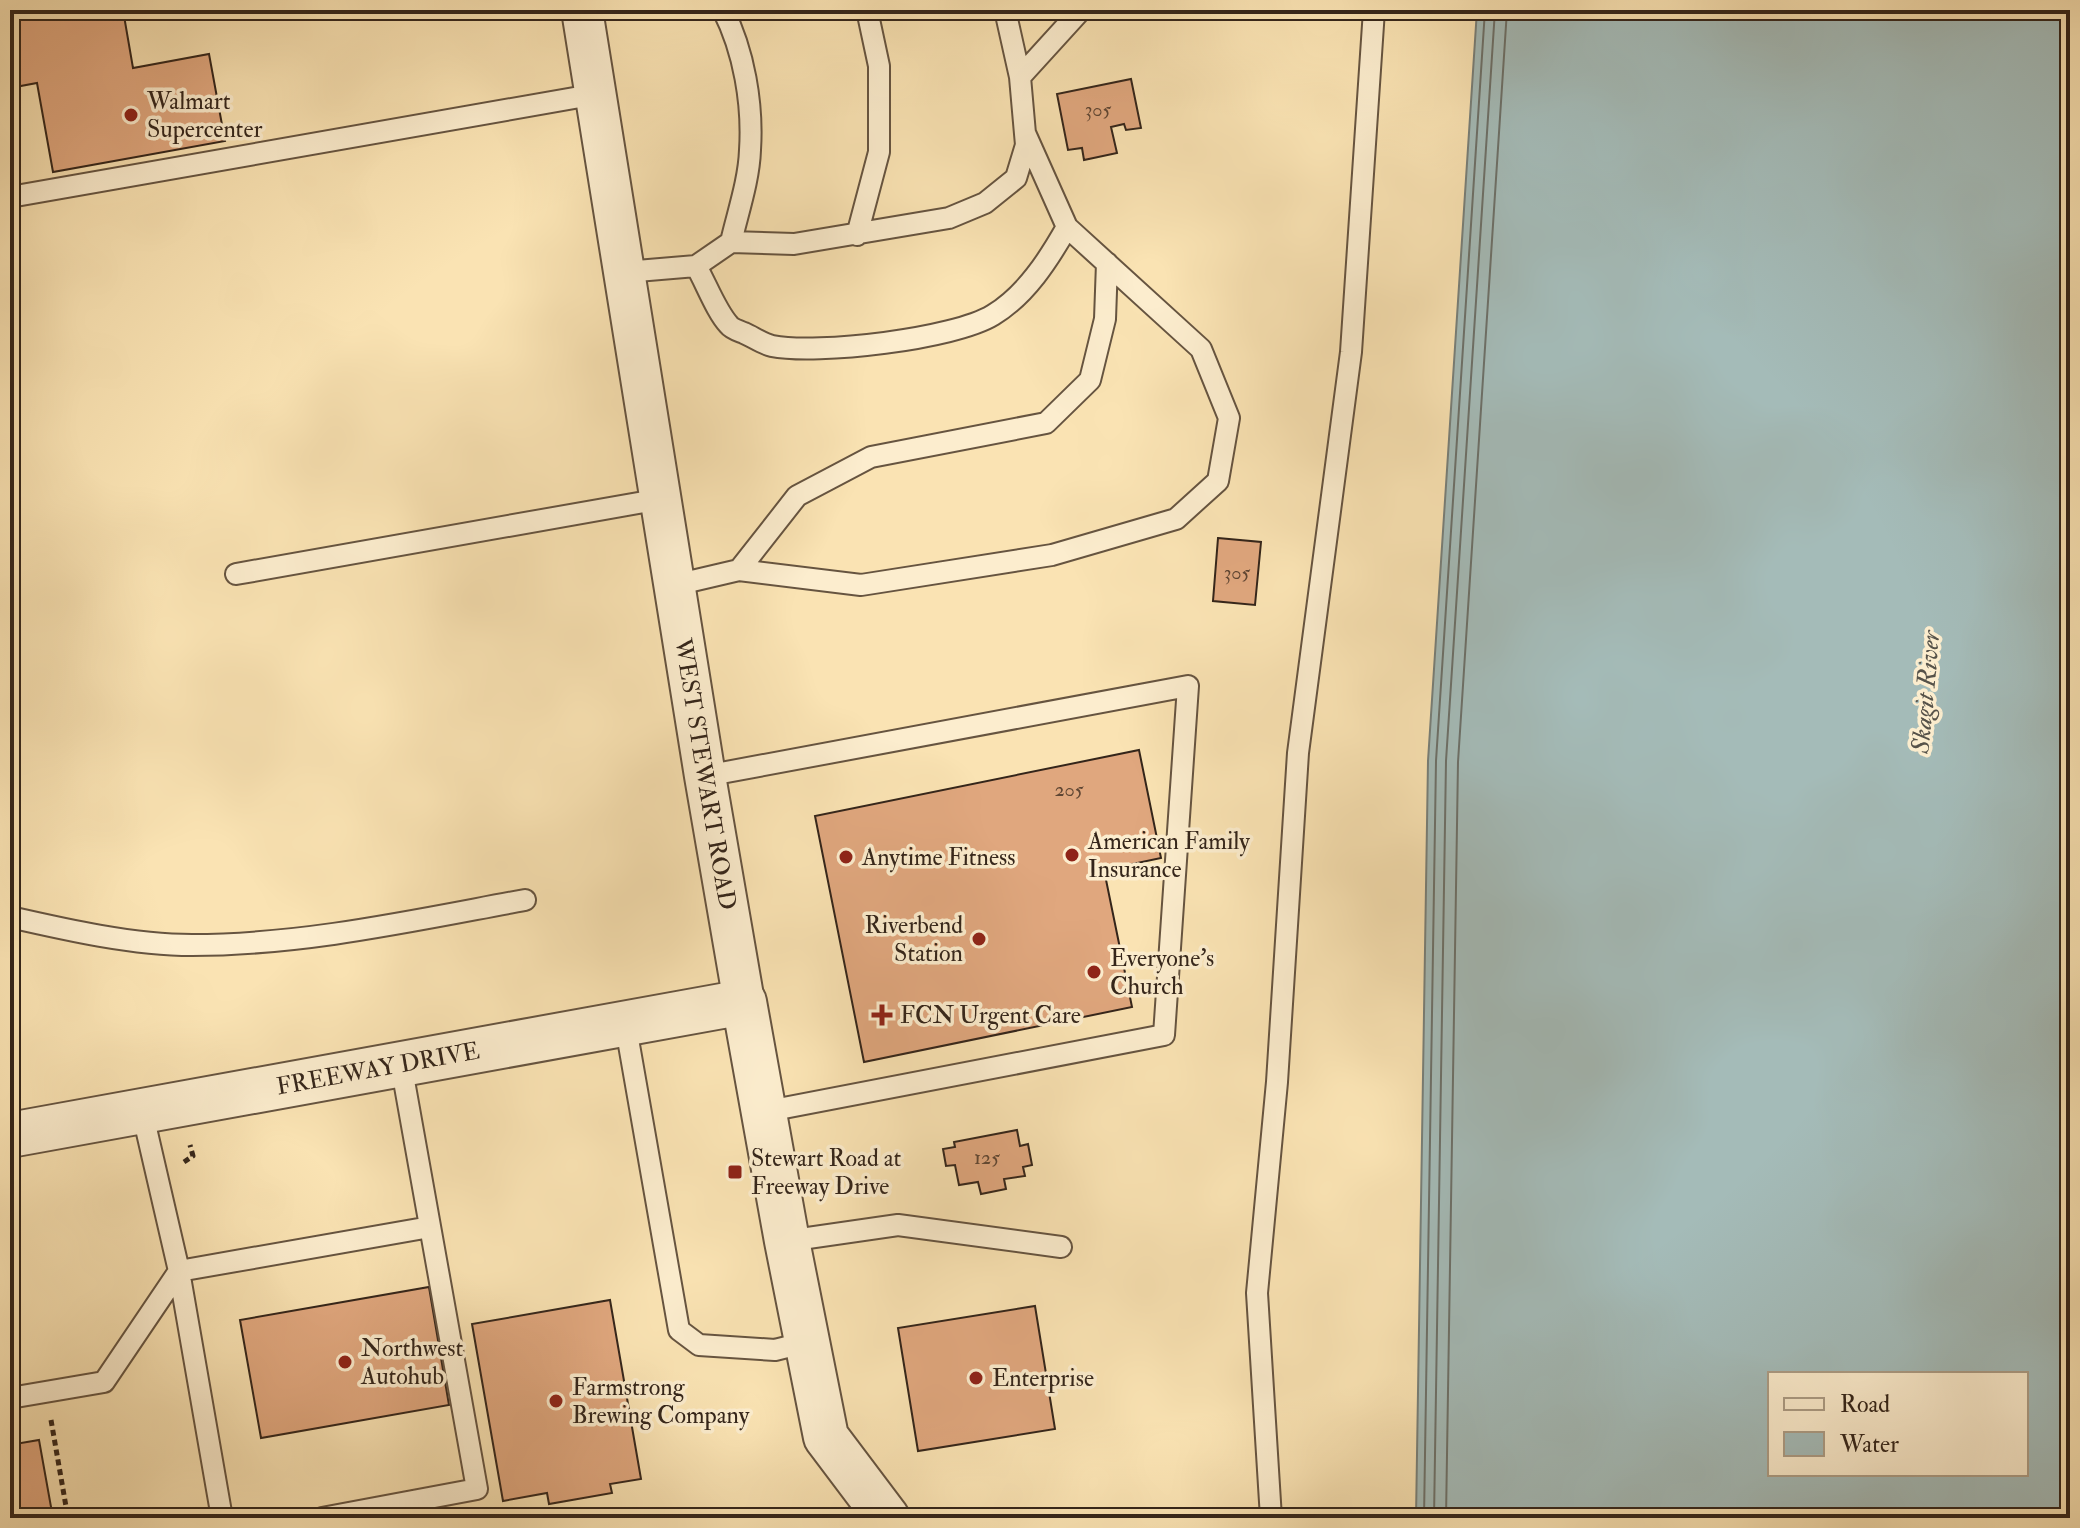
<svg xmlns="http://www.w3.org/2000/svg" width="2080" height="1528" viewBox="0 0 2080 1528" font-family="'IM FELL Double Pica',serif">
<rect width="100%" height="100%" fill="#fae3b3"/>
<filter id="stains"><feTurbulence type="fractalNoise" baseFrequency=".0025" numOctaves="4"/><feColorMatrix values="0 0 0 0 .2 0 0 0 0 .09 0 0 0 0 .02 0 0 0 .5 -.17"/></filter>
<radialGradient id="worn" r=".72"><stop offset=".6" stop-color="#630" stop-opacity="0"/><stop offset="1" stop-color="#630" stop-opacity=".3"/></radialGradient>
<path fill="#a4bbb8" stroke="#777f79" stroke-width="2" fill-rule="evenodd" d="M1477,10H2070V1518H1416L1428,761ZM1770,1374H2026V1474H1770Z"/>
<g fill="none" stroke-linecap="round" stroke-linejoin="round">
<path stroke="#6c7069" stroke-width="2" d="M1424,1518L1436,761L1485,10
M1434,1518L1446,761L1495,10
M1446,1518L1458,762L1507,10"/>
</g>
<path fill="#e0a77e" stroke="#34251a" stroke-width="2" d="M10,10H123L133,68L209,54L225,141L53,172L37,83L10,88Z
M1131,79L1141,128L1126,130L1124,124L1111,127L1117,153L1084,160L1082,148L1068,150L1057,94Z
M1218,538L1261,542L1255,605L1213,601Z
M1139,750L1161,858L1104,870L1132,1007L864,1062L815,816Z
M1017,1130L1020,1146L1028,1144L1032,1165L1023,1167L1025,1176L1004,1179L1006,1189L981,1194L978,1182L959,1185L955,1165L946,1166L943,1149L955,1147L954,1142Z
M429,1287L449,1405L261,1438L240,1320Z
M610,1300L641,1479L610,1484L612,1493L549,1504L547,1493L503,1501L472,1324Z
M1035,1306L1055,1429L918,1451L898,1328Z
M39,1440L53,1518H10V1461L18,1460L15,1444Z"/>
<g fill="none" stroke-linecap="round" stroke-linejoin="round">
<defs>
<path id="service" d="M1020,77L1081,10
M10,197L597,94
M857,235L879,152V66L867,10
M731,242L794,244L949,218L985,203L1016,178L1026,145L1020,77L1005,10
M696,266L731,242C738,212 749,180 750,150C753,104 744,51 723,10
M625,272L696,266C706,283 716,311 729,325C732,329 739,331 744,333C753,337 763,344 772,346C817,355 954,339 993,315C1026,295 1049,259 1067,227
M739,570L797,496L871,457L1046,423L1090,380L1105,319L1107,263
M236,574L661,499
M675,585L739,570L861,585L1052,555L1176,519L1218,481L1229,418L1201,349L1067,227L1025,133
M705,776L1188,686L1164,1035L763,1112
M10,917C67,930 133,945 192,945C304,945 416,920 525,900
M625,1022L679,1330L699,1345L775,1350L807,1342
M142,1111L179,1271L222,1518
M787,1241L898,1225L1061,1247
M10,1398L104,1382L179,1271L430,1227
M322,1518L477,1489L401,1064
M1271,1518L1257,1293L1277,1082L1298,753L1351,352L1374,10"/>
<g id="minor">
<path id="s1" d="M582,10L705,776L744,1002"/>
</g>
<g id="tertiary">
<path id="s2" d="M10,1135L744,1002L787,1241L826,1437L887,1518"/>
</g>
</defs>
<use href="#service" stroke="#665440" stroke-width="24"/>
<use href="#minor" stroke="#665440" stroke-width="44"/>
<use href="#tertiary" stroke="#665440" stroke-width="48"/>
<path stroke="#34251a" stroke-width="5" stroke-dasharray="6 4" stroke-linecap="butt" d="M184,1162L193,1156L190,1145
M51,1420L68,1518"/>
<use href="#service" stroke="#fcedce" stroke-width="20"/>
<use href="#minor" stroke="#fcedce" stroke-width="40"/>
<use href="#tertiary" stroke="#fcedce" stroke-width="44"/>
</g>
<g fill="#8f2418" stroke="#fcedce" stroke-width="3">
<circle cx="131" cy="115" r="8"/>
<circle cx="1072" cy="855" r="8"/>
<circle cx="846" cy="857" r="8"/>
<circle cx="979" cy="939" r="8"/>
<circle cx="1094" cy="972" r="8"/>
<path d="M878 1003h8v8h8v8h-8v8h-8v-8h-8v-8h8z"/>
<rect x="727" y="1164" width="16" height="16" rx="4"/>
<circle cx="345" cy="1362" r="8"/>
<circle cx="976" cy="1378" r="8"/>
<circle cx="556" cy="1401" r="8"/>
</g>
<g text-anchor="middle" stroke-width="7" stroke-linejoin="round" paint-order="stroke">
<g font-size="20" fill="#5f4633">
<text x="1098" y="116">305</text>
<text x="1237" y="579">305</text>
<text x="1069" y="796">205</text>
<text x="987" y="1164">125</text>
</g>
<g font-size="24" fill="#34251a" stroke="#fcedce" text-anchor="start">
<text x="147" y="109">Walmart<tspan x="147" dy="28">Supercenter</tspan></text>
<text x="1088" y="849">American Family<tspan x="1088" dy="28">Insurance</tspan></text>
<text x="862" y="865">Anytime Fitness</text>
<text x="963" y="933" text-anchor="end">Riverbend<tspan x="963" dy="28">Station</tspan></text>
<text x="1110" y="966">Everyone's<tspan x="1110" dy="28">Church</tspan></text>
<text x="900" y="1023">FCN Urgent Care</text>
<text x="751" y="1166">Stewart Road at<tspan x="751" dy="28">Freeway Drive</tspan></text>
<text x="361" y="1356">Northwest<tspan x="361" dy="28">Autohub</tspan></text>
<text x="992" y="1386">Enterprise</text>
<text x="572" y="1395">Farmstrong<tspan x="572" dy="28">Brewing Company</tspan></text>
</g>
<g font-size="24" fill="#34251a" stroke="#fcedce">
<text dy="8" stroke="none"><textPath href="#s1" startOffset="774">WEST STEWART ROAD</textPath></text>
<text dy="8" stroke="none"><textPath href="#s2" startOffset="374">FREEWAY DRIVE</textPath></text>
</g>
<g font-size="26" font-style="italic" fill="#565249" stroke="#fcedce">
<text transform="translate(1925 692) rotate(-85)" y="9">Skagit River</text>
</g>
</g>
<rect width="2080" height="1528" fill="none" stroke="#fae3b3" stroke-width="40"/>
<rect x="12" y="12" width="2056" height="1504" fill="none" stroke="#34251a" stroke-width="4"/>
<rect x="20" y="20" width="2040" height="1488" fill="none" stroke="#34251a" stroke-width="2"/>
<rect x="1768" y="1372" width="260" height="104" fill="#fcedce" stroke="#ac9d86" stroke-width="2"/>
<rect x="1784" y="1398" width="40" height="12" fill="#fcedce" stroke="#ac9d86" stroke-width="2"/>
<text x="1840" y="1412" font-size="24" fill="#34251a">Road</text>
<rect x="1784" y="1432" width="40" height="24" fill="#a4bbb8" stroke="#ac9d86" stroke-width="2"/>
<text x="1840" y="1452" font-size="24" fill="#34251a">Water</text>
<rect width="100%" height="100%" filter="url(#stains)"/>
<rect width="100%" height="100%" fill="url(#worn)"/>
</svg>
